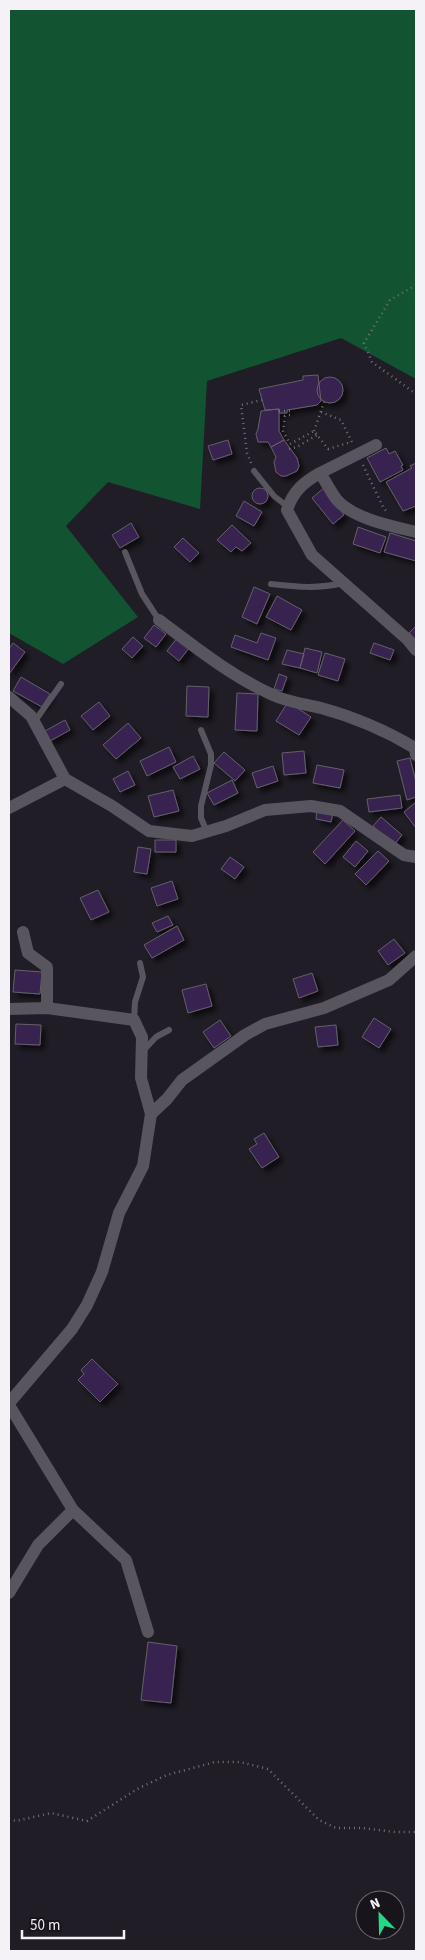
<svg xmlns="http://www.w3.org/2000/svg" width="425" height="1960" viewBox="0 0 425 1960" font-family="'Source Sans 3',sans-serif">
<defs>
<filter id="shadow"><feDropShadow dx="4.5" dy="4.5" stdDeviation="2.5" flood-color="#0009"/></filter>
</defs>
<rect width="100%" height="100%" fill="#211d26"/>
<path fill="#125332" d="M9,9H416V379L341,338L207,381L200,509L108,482L66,526L138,617L63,664L9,633Z"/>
<path fill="#392150" stroke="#64606a" filter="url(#shadow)" d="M318,375L321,401L317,405L287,410V413H279V409L265,410L259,389L303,380V376Z
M317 390a13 13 0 1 1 26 0a13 13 0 1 1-26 0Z
M279,409V431L284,440L271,447L268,442H258L256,434L258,429L261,411Z
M228,440L232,454L213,460L208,446Z
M284,440L297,458L299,466L297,471L286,476H281L276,472L274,462L276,457L271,447Z
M386,448L389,454L395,451L403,465L401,466L403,470L380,482L367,458Z
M416,463V506L403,511L386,482L412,468L410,466Z
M324,488L344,515L333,524L312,498Z
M252 496a8 8 0 1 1 16 0a8 8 0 1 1-16 0Z
M244,501L262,512L254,526L236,516Z
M131,523L139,537L120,548L112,535Z
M232,525L251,543L242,551L236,547L231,552L217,540Z
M358,527L386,537L380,553L353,544Z
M390,533L416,541V561L384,552Z
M183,538L199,553L190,562L174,547Z
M254,587L270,594L257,624L242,617Z
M277,596L302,610L291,630L266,617Z
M154,625L166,634L156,647L144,638Z
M416,626V640L409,633Z
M261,633L276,638L268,660L231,647L235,635L257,643Z
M133,637L143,646L132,658L122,649Z
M178,637L190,647L179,661L167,651Z
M13,643L25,652L9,674V649Z
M374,643L394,650L390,660L370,653Z
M305,648L322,652L317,673L300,668Z
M287,650L304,654L300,668L282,664Z
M325,653L345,659L338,681L318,675Z
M279,674L287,677L282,691L274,689Z
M21,677L50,694L42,707L13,691Z
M187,686L209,687L208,717L186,716Z
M237,693L258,694L257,731L235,730Z
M99,702L110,716L93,730L81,716Z
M288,702L311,717L299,735L276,721Z
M65,720L70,730L50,741L45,731Z
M128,723L141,738L116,759L103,745Z
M169,747L176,762L147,776L140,761Z
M304,751L306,773L284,775L282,753Z
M224,752L245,770L235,781L214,763Z
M193,756L200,769L180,779L173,767Z
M410,758L416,782V797L407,800L397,761Z
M317,765L344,770L340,788L313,783Z
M273,766L278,781L257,788L252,773Z
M128,771L135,785L120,792L113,779Z
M232,780L238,793L214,805L207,793Z
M173,790L179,811L154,817L148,796Z
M400,795L402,808L369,812L367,799Z
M416,802V828L404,812Z
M317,810L333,813L331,822L316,819Z
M381,817L402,835L394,845L373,826Z
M343,820L355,831L325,864L313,852Z
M155,840H176V852H155Z
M356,841L368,851L355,867L343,857Z
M138,847L151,849L147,874L134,872Z
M378,851L389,861L366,885L355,874Z
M230,857L244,867L235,879L221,869Z
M172,881L178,899L157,906L151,888Z
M98,890L109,912L91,920L80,898Z
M168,916L173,925L157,932L152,923Z
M177,926L184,940L152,958L144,945Z
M394,939L405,953L388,965L378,951Z
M15,970L42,972L40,994L13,992Z
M312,973L318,991L299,998L293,979Z
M206,984L212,1006L188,1013L182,990Z
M374,1018L391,1029L379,1048L362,1037Z
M220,1020L231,1036L214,1048L203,1032Z
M16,1024L41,1025L40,1045L15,1044Z
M336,1025L338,1045L318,1047L315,1027Z
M264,1133L279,1157L262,1168L249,1149L257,1144L254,1139Z
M92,1359L118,1384L100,1402L78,1380L84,1374L81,1370Z
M148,1642L177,1646L171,1703L141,1700Z"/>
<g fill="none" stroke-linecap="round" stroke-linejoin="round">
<path stroke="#747178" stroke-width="2.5" stroke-dasharray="1 4" stroke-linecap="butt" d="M416,285L390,300L364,343L372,362L416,394
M279,411H290V415L285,416L283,431L290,444L314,431L328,449L351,442
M321,412L341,420L353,444
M314,431L324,402
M289,449L297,447L317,435
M251,463L247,453L241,405L262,400
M363,465L383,507L386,511
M9,1819L16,1821L51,1813L87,1821L139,1788L167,1775L215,1762H240L268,1769L319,1820L336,1828H362L395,1832H416"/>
<path stroke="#59555f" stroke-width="6" d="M254,471L274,496L288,507
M125,552L142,594L159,620
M271,584C298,587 317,589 344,583
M35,721L61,684
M201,730L211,754V765L201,806V818L207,832
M134,1020L135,1002L143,977L140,963
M143,1051L156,1037L169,1030"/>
<path stroke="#59555f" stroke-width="12" d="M320,473L376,445
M416,532C392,526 354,519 337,500C331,492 326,482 320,473C304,482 293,491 287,510L312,555L407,639L416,650
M159,620C195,647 231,676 273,695C287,702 305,704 321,708C354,717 385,730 415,748L416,755
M9,697L31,716L65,779
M9,808L65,779L112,806L149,831L192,836L226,826L265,810L311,806L340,811L404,855L416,857
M23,932L28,953L47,967V1008L134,1020L142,1037L141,1078L151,1114
M9,1009L47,1008
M9,1403L72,1329L87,1305L102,1272L119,1213L143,1166L151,1114L167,1099L182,1080L245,1035L265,1024L324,1008L389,980L416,956
M9,1405L73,1510L38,1545L9,1593
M73,1510L126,1560L148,1632"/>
</g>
<rect width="425" height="1960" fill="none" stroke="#f4f1f7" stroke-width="20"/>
<g transform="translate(380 1915) rotate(337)"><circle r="24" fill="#18141c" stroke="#706c74"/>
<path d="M0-4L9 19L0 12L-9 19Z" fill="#26d886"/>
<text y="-8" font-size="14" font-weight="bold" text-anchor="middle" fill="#f4f1f7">N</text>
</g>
<path d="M22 1930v8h102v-8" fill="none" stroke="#f4f1f7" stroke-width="2.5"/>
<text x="30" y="1930" font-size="15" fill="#f4f1f7" stroke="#18141c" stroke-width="4" paint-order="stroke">50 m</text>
</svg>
